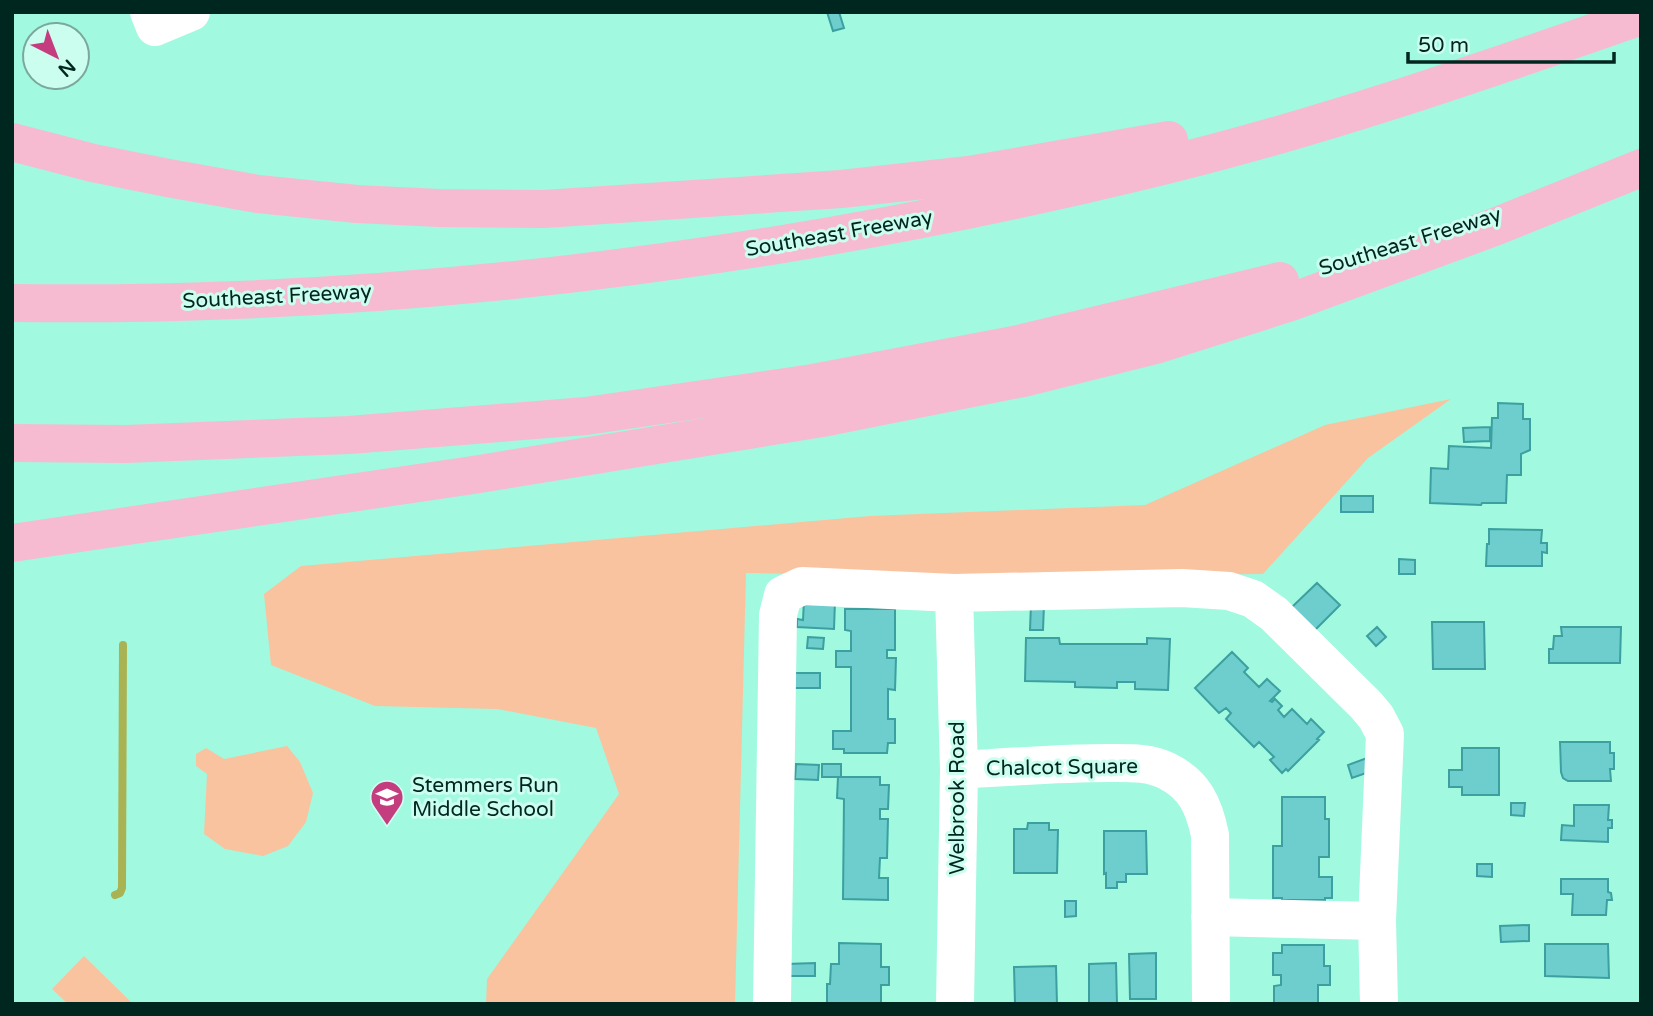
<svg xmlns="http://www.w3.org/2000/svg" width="1653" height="1016" viewBox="0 0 1653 1016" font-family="'Varela Round',sans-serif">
<rect width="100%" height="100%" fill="#a1f9e0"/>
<path fill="#f9c3a0" d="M1451,399L1368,458L1263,574L946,577L746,573L735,1004H486L487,979L619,794L596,728L497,709L375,706L271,665L264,594L301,566L870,516L1145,505L1325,425Z
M287,746L300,762L313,793L306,822L288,846L263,856L225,849L204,834L207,774L196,766V754L206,748L224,759Z
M84,956L133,1004H68L52,989Z"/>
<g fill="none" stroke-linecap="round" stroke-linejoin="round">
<path stroke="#a9b354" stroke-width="8" d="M115,895L120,893L122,888L123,645"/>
</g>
<path fill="#6dcecd" stroke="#3ba09f" stroke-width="2" d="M827,12H839L844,28L833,31Z
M1498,403L1523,404V419H1530V450L1521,454V475H1507L1506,503H1482L1481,505L1430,503L1431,468L1448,469L1449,446L1491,448L1492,418H1498Z
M1490,427V441L1464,442L1463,428Z
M1341,496H1373V512H1341Z
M1489,529L1542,530L1541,543H1547V553L1542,552V566H1486L1487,544H1489Z
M1399,559L1415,560V574H1399Z
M1317,583L1340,605L1315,630L1292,607Z
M804,600L835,601L834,629L797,627V619L803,620Z
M1031,604L1044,605L1043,630H1030Z
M845,609H895V650H887V658H896L895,690L888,689V719H895V743H888L887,753H844V749H833V731H851V667H836V651H851V631L845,630Z
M1432,622H1484L1485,669H1433Z
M1377,627L1386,637L1376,646L1367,636Z
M1561,627H1621L1620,663H1549V649H1553L1554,636H1562Z
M808,637L824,638L823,649L807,648Z
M1026,638H1059L1060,644H1147V638L1170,639L1168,690L1135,689V682H1117V688L1075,687V682L1025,681Z
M1232,652L1248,668L1244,672L1259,687L1267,679L1280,691L1270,701L1272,702L1275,699L1282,706L1278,710L1284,717L1292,709L1307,724L1311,719L1324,732L1317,739L1319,740L1288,771L1286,769L1282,773L1270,760L1274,757L1259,742L1254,747L1226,719L1231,713L1226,708L1219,713L1195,688Z
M792,673H820V688H792Z
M1560,742H1610V753H1614V769H1610L1611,781H1568L1563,778L1561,772Z
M1462,748H1499V795H1462V787H1449V770H1462Z
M1367,758L1372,771L1352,778L1348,765Z
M796,764L819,765L818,780L795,779Z
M822,764H841V777H822Z
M838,777H880V785H889L888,809H880V819H888L887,858H880L879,878H888V900L843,899L844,799L837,798Z
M1282,797H1325V819H1329V857H1319V877H1332V898H1325V900H1282V898H1273V846H1282Z
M1511,803H1525L1524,816L1511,815Z
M1574,805H1609L1608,820H1612V828H1608V842L1561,840L1562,825L1574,826Z
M1028,823H1049V830H1058L1057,873H1014V829H1027Z
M1104,831H1146L1147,874H1126V882H1117V888H1106V873L1104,874Z
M1477,864H1492V877L1477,876Z
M1561,879H1608V892L1611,893L1612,900H1607L1606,915H1572L1573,894H1561Z
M1065,901H1076V916L1065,917Z
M1529,925V941L1501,942L1500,926Z
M839,943L881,944V967H889V985H881V1004H827V984H830L831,964H839Z
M1545,944H1608L1609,978L1545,976Z
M1282,945H1324V966H1330V985H1318V1004H1274V986L1281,985V975H1273V953H1282Z
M1156,953V999H1130L1129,954Z
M815,963V976H787L786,964Z
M1116,963L1117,1004H1089V964Z
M1056,966L1057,1004H1015L1014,967Z"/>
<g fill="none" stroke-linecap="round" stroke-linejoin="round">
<path stroke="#fff" stroke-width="38" d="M149,12L155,27L191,12
M954,593L959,770L955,1004
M959,770C1009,767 1059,763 1109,763C1129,763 1149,762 1167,771C1195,785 1204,806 1210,835L1211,1004
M1210,917L1377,921
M772,1004L778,615L783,595L802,586L954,593L1182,588L1229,591L1253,599L1274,614L1366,705L1376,717L1385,734L1377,921L1379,1004"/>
<path stroke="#f6bbd1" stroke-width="38" d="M12,142L93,163L168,178L258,194L357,204L439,208L544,209L841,189L969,175L1169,140
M12,303C394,308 776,260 1146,170C1314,130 1478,73 1641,16
M12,443L126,444L349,435L586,416L813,383L1014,345L1280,281
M12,543L473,475L822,418L1023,378L1159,344L1291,302L1497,226L1641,168"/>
</g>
<defs>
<symbol id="school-pin" viewBox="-11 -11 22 30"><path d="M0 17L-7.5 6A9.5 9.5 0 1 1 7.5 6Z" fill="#c43e7f" stroke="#ccfeef"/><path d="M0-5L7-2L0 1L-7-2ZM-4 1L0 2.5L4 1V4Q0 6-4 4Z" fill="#fff"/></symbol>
</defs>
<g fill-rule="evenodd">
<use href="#school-pin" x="368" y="778" width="38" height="52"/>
</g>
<g text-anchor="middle" stroke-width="6" stroke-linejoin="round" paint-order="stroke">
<g font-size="21" fill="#00271f" stroke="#ccfeef">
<text transform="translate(839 233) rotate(-10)" y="7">Southeast Freeway</text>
<text transform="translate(1410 241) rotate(-17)" y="7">Southeast Freeway</text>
<text transform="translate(277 296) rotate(-3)" y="7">Southeast Freeway</text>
<text transform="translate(1062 767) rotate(-1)" y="7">Chalcot Square</text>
<text transform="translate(957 798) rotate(-90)" y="7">Welbrook Road</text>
</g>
<g font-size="21" fill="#00271f" stroke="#ccfeef" text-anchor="start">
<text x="412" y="792">Stemmers Run<tspan x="412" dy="24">Middle School</tspan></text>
</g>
</g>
<rect width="1653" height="1016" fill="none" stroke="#00271f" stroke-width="28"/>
<g transform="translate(56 56) rotate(138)"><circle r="33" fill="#ccfeef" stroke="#7aa89c" stroke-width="2"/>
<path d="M0-5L12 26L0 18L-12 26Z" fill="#c43e7f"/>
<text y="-10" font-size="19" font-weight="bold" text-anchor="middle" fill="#00271f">N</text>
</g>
<path d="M1408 52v10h206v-10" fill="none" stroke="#00271f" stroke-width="3.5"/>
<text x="1418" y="52" font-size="21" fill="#00271f" stroke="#ccfeef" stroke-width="5" paint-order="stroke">50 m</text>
</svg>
